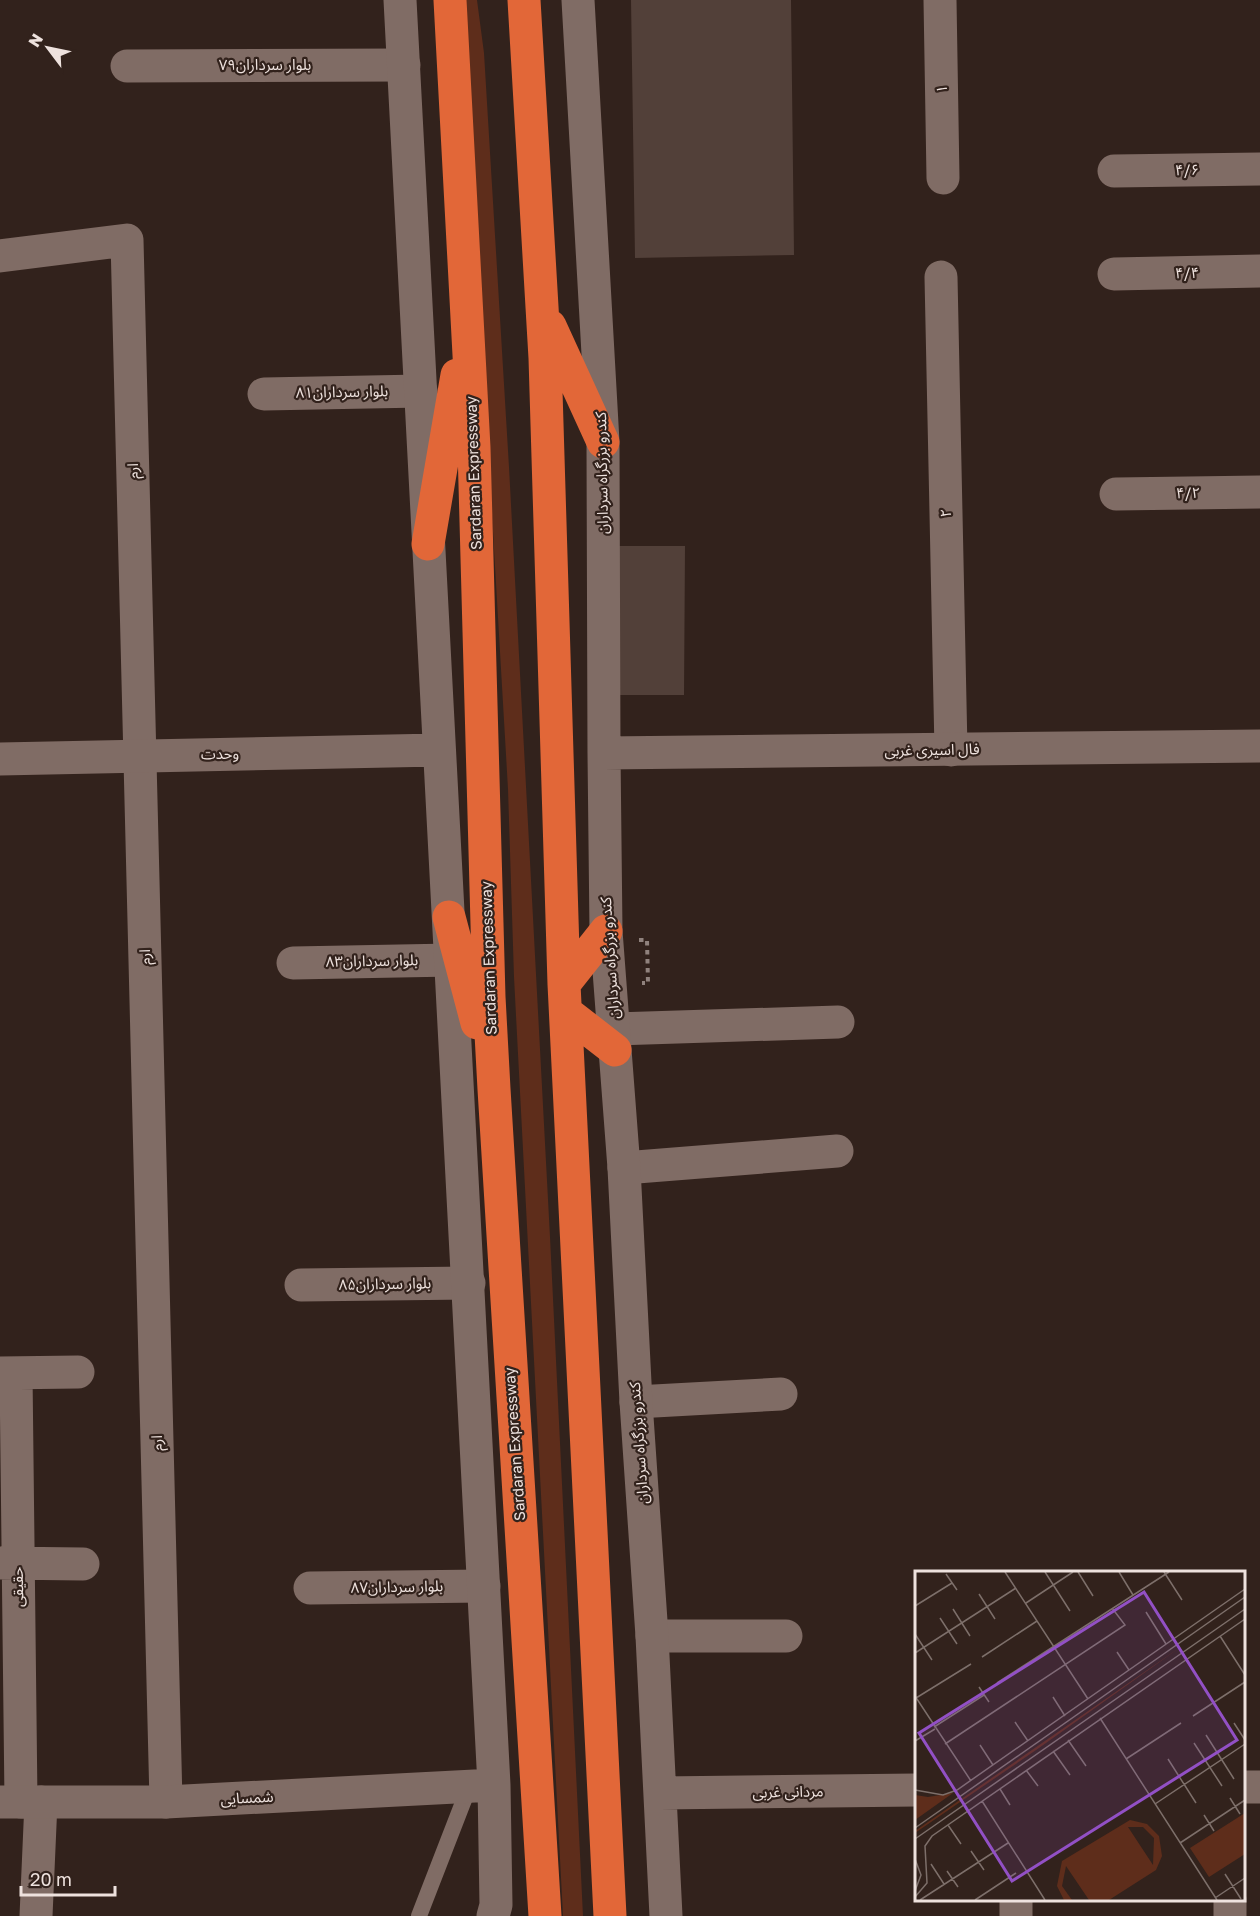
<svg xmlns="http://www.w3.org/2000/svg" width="1260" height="1916" viewBox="0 0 1260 1916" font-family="'Golos Text','Noto Sans Arabic',sans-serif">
<rect width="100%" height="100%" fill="#32221c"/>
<path fill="#5e2d1b" d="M462,0H477L484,53L509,467L550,1237L583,1916H563L514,977L508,789Z"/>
<path fill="#524039" d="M631,0H791L794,255L635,258Z
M618,546H685L684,695H618Z"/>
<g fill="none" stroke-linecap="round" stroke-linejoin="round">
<path stroke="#90827d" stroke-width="4" stroke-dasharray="4.5 4.5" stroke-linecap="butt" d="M639,940H647L648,983H642"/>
<path stroke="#806c65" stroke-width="16" d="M419,1916L469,1787"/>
<path stroke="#806c65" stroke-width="33" d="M940,0L943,178
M127,66L404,65
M1114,171L1260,169
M0,256L127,240L166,1802
M1114,274L1260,271
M941,277L951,750
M264,394L421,391
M1116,494L1260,492
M293,963L452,960
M615,1029L838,1022
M624,1168L837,1151
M301,1285L469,1283
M0,1373L78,1372
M16,1373L21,1802
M636,1402L781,1394
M0,1563L83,1564
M310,1588L484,1586
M652,1636H786
M1016,1900V1916
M1230,1900V1916
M36,1916L41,1802"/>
<path stroke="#806c65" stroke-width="33" d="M400,0L494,1785L496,1905L493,1916
M578,0L603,442L604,753L606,931L624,1168L636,1402L652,1636L666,1916
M604,753L1260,746
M0,759L439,750
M1244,1787H1260
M660,1793L916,1790
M0,1802H166L494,1785"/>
<path stroke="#e26738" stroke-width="33" d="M450,0L474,448L489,997L494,1089L545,1916
M524,0L545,358L564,984L610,1916
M550,326L603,442
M428,544L457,375
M449,917L477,1023
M564,984L606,931
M566,1012L615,1050"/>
</g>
<g text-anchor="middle" stroke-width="4.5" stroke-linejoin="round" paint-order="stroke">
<g font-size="15" fill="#eee2de" stroke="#32221c">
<text x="265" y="70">بلوار سرداران۷۹</text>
<text transform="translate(942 89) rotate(-91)" y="5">۱</text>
<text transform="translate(1187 170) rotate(-1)" y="5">۴/۶</text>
<text transform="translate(1187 273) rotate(-1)" y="5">۴/۴</text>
<text transform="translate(342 392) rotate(-1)" y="5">بلوار سرداران۸۱</text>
<text transform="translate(133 471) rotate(-91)" y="5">ارم</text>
<text transform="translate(474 473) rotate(-92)" y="5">Sardaran Expressway</text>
<text transform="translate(602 473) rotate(-91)" y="5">کندرو بزرگراه سرداران</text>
<text transform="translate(1188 493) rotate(-1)" y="5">۴/۲</text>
<text transform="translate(946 513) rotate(-91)" y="5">۲</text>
<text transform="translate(932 750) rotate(-1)" y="5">فال اسیری غربی</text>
<text transform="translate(220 754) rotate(-1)" y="5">وحدت</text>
<text transform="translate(145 957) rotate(-91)" y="5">ارم</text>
<text transform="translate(489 958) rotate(-92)" y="5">Sardaran Expressway</text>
<text transform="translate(610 958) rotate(-94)" y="5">کندرو بزرگراه سرداران</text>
<text transform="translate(372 961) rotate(-1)" y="5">بلوار سرداران۸۳</text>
<text transform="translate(385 1284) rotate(-1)" y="5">بلوار سرداران۸۵</text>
<text transform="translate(157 1443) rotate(-91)" y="5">ارم</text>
<text transform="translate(639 1443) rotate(-94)" y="5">کندرو بزرگراه سرداران</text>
<text transform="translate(515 1444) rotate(-94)" y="5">Sardaran Expressway</text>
<text transform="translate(18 1587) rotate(-91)" y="5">حقیقی</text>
<text transform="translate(397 1587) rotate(-1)" y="5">بلوار سرداران۸۷</text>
<text transform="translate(788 1792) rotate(-1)" y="5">مردانی غربی</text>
<text transform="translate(247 1798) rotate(-3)" y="5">شمسایی</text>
</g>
</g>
<g transform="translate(915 1571)">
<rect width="330" height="330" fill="#32221c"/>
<path d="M267,75L124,177L0,262V260ZM38,222L0,249V224L13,226ZM330,242V283L294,306L275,277ZM215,249L232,253L244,265L247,285L241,299L194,329H174L151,295L147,315L157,329H149L142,315L147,290ZM213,256H228L239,267L238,294Z" fill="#5e2d1b" fill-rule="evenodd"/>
<path fill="none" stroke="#7d6f6a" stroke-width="1.5" d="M90,1L173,128M130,1L155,40M163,1L178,25M204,1L218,24M249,1L267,29M31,3L42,19M64,23L80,48M111,32L158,1M0,35L37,12M38,38L55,65M231,41L251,73M25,47L42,73M0,63L17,89M305,65L330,104M202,81L214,99M0,82L101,17M67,86L122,50M82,112L254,1M64,116L74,131M0,125L56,210M138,126L150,145M1,127L56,93M278,145L330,111M185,147L302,329M100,151L113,170M319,152L330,169M19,156L69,124M291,164L319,208M153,169L171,195M0,170L20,158M279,172L307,215M30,173L210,54L197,37M65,174L78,194M138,180L155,204M211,188L266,152M253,188L281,232M111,199L123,215M85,218L95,234M0,219L28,224L42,219L330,18M315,227L325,243M67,230L130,329M240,233L330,173M289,244L299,260M33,254L46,273M0,257L330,26M0,268L330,38M265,272L330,229M56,280L69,299M0,288L6,304L0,320M16,293L29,313M32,300L43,316M310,303L326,328M0,326L12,312L10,275L17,265L330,48M300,327L330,307M5,329L93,272M60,329L101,302"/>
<path fill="#9250c5" fill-opacity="0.15" stroke="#9250c5" stroke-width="3" d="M229,21L322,169L97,310L4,162Z"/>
<rect width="330" height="330" fill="none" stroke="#eee2de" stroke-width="3"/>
</g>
<g transform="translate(48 48) rotate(302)" stroke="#32221c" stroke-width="4.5" paint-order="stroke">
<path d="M0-4.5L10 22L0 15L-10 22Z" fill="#eee2de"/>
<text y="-9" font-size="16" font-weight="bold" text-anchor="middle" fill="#eee2de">N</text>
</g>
<path d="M21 1886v9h94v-9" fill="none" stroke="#eee2de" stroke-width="3"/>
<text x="30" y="1886" font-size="18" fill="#eee2de" stroke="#32221c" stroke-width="4.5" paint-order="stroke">20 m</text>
</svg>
